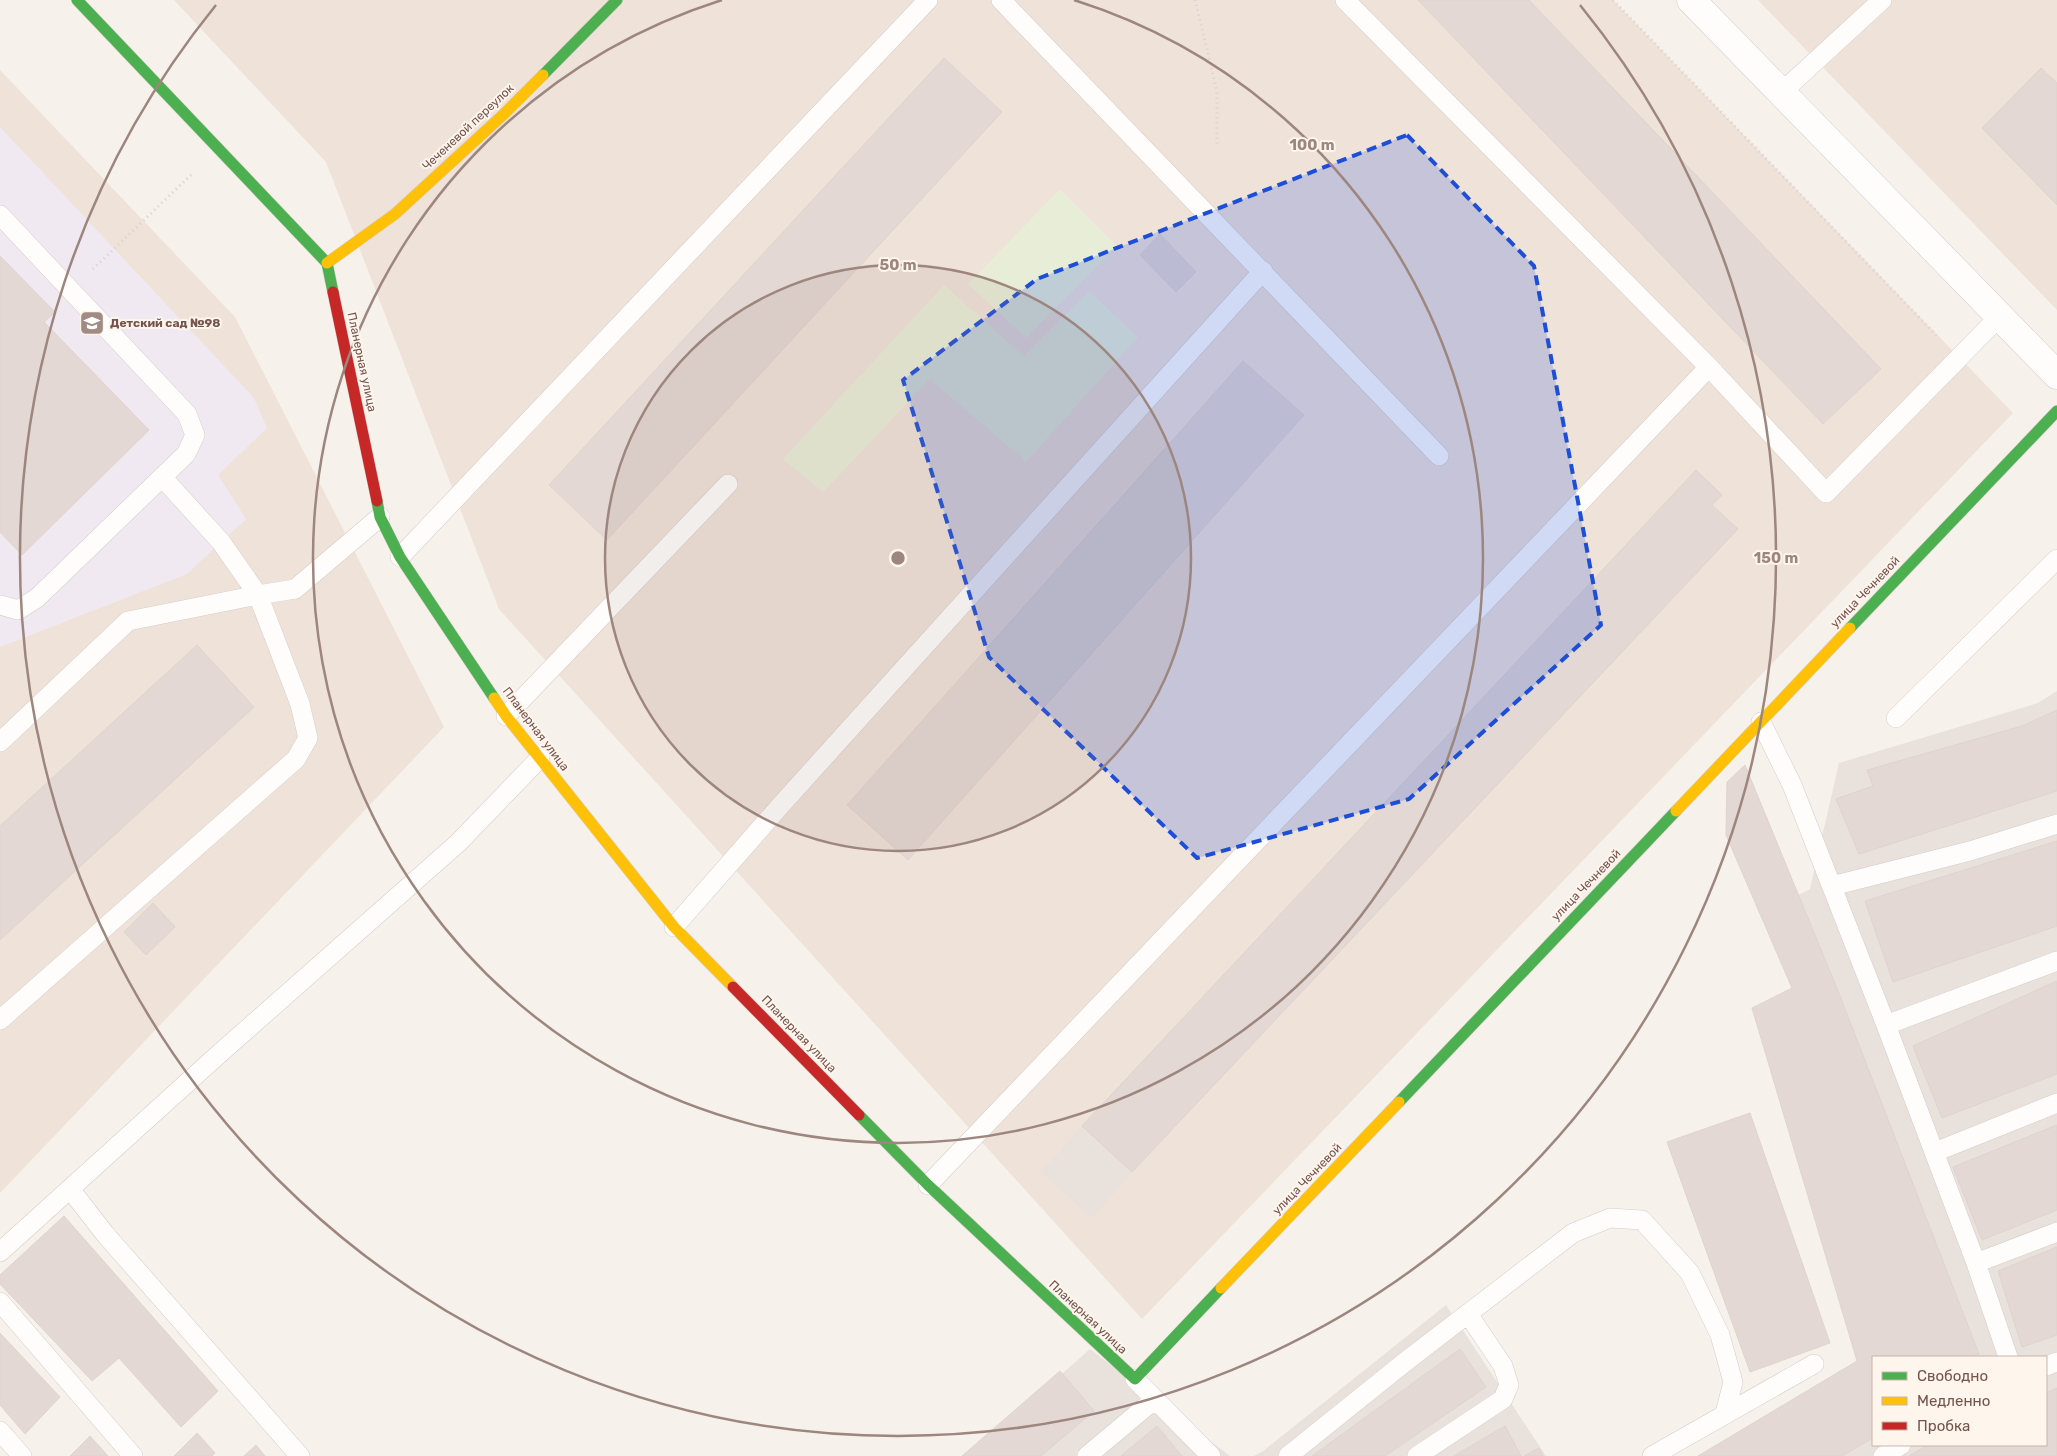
<svg xmlns="http://www.w3.org/2000/svg" width="2057" height="1456" viewBox="0 0 2057 1456" font-family="Rubik,sans-serif">
<rect width="100%" height="100%" fill="#f6f1eb"/>
<path fill="#efe2d9" d="M174,0H1613L2013,413L1142,1319L499,609L326,162Z
M1758,0H2057V310Z
M0,70L235,317L444,727L0,1193Z"/>
<path fill="#e9e1dc" d="M2057,691V1456H1775L1857,1388L1873,1378V1445H2046V1357H1906L1926,1345L1768,911L1810,889L1839,763L2038,703Z
M1082,1126L1132,1172L1092,1218L1041,1172Z
M1446,1305L1546,1456H1254L1263,1451Z
M1090,1349L1230,1456H969Z"/>
<path fill="#f1e9f2" d="M0,127L254,398L267,428L218,475L246,519L187,574L0,647Z"/>
<path fill="#e7edd6" d="M1060,189L1117,246L1026,338L968,284Z
M944,285L1024,356L1089,291L1138,337L1026,462L930,379L823,492L783,459Z"/>
<path fill="#e3d8d3" stroke="#dfd3cd" d="M1418,0H1529L1881,369L1823,424Z
M944,58L1002,112L607,540L549,485Z
M2041,68L2057,83V205L1982,128Z
M1160,234L1196,272L1176,292L1140,255Z
M0,256L55,312L44,322L149,430L22,555L0,532Z
M1243,361L1304,415L908,860L847,805Z
M1696,470L1722,495L1712,505L1738,529L1132,1172L1082,1126Z
M197,645L254,707L0,940V826Z
M2057,710V791L1859,854L1836,799L1873,786L1867,770L2022,726Z
M1745,765L1838,991L1979,1354L1973,1357H1873V1438L1842,1456H1698L1857,1361L1752,1008L1792,988L1726,835L1727,782Z
M2057,841V926L1893,982L1865,901Z
M153,903L175,927L146,955L124,932Z
M2057,981V1074L1942,1118L1913,1046Z
M1750,1113L1830,1343L1750,1372L1667,1142Z
M2057,1125V1210L1982,1240L1953,1167Z
M64,1216L218,1391L181,1427L119,1358L92,1381L0,1284V1275Z
M2057,1247V1335L2022,1347L1998,1271Z
M0,1333L60,1397L25,1434L0,1405Z
M1460,1349L1486,1387L1385,1456H1312Z
M1060,1371L1094,1411L1041,1456H962Z
M2057,1388V1456H1909L1928,1445H2046V1393Z
M1157,1426L1182,1456H1121Z
M1505,1426L1521,1456H1454Z
M197,1433L215,1453L212,1456H174Z
M90,1436L108,1456H70Z
M256,1445L265,1456H244Z
M1539,1448L1543,1456H1524Z"/>
<g fill="none" stroke-linecap="round" stroke-linejoin="round">
<defs>
<path id="lane" d="M1001,0L1439,456
M1345,0L1709,367L1826,493L1999,317
M1782,92L1882,0
M0,215L187,414L195,435L186,454L37,598L18,610L0,605
M162,477L221,542L258,595L295,589L380,517
M400,557L928,0
M506,716L728,484
M1896,718L2057,559
M1761,722L1792,785L1886,1025L1976,1263
M0,742L128,621L258,595L300,704L308,738L296,759L0,1020
M1832,886L1970,851L2057,824
M674,927L780,806L1263,271
M1886,1025L2057,961
M1935,1152L2057,1103
M928,1185L1709,367
M70,1189L105,1234L300,1456
M0,1252L219,1054L458,843L540,758
M0,1302L133,1456
M2008,1357L1976,1263L2057,1232
M2046,1366L2057,1362
M1135,1379L1211,1456
M0,1431L22,1456
M1087,1456L1155,1399
M1288,1456L1405,1362L1573,1233L1610,1218L1642,1220L1690,1273L1720,1335L1733,1382L1725,1413
M1417,1456L1503,1399L1509,1385L1503,1366L1468,1314
M1652,1456L1814,1364
M1883,1456L1901,1445"/>
<path id="street" d="M1691,0L2057,375"/>
<path id="fast" d="M77,0L327,263L333,292
M543,75L617,0
M377,501L380,517L400,557L494,698
M1850,628L2057,411
M1399,1102L1676,811
M859,1115L928,1185L1135,1379L1221,1288"/>
<path id="slow" d="M327,263L395,214L504,114L543,75
M494,698L506,716L674,927L733,987
M1676,811L1850,628
M1221,1288L1399,1102"/>
<path id="jam" d="M333,292L377,501
M733,987L859,1115"/>
</defs>
<use href="#lane" stroke="#d5ccc8" stroke-width="20"/>
<use href="#street" stroke="#d5ccc8" stroke-width="29"/>
<use href="#fast" stroke="#d6ccc8" stroke-width="12"/>
<use href="#slow" stroke="#d6ccc8" stroke-width="12"/>
<use href="#jam" stroke="#d6ccc8" stroke-width="12"/>
<path stroke="#dad0ce" stroke-width="3" stroke-dasharray="1 4" stroke-linecap="butt" d="M1195,0L1217,91V146
M1613,0L1937,336
M93,269L193,173"/>
<use href="#lane" stroke="#fefdfc" stroke-width="19"/>
<use href="#street" stroke="#fefdfc" stroke-width="28"/>
<use href="#fast" stroke="#4caf50" stroke-width="11"/>
<use href="#slow" stroke="#ffc107" stroke-width="11"/>
<use href="#jam" stroke="#c62828" stroke-width="11"/>
</g>
<path fill="#1d4ed8" fill-opacity="0.2" stroke="#1d4ed8" stroke-width="4" stroke-dasharray="10 6" stroke-linejoin="round" d="M1407,135L1534,266L1601,625L1409,799L1197,858L989,657L903,380L1037,279Z"/>
<circle cx="898" cy="558" r="293" fill="#9d867e" fill-opacity=".12"/>
<g fill="none" stroke="#9d867e" stroke-width="2.5">
<circle cx="898" cy="558" r="293"/>
<path d="M1074 0A585 585 0 1 1 722 0"/>
<path d="M1580 5A878 878 0 1 1 216 5"/>
</g>
<defs>
<symbol id="school-square" viewBox="-11 -11 22 22"><rect x="-9" y="-9" width="18" height="18" rx="4" fill="#a28b84" stroke="#fef5ed"/><path d="M0-5L7-2L0 1L-7-2ZM-4 1L0 2.5L4 1V4Q0 6-4 4Z" fill="#fff"/></symbol>
</defs>
<g fill-rule="evenodd">
<use href="#school-square" x="78" y="309" width="28" height="28"/>
</g>
<g text-anchor="middle" stroke-width="4" stroke-linejoin="round" paint-order="stroke">
<g font-size="12" fill="#74544c" stroke="#fef5ed">
<text transform="translate(468 127) rotate(-43)" y="4">Чеченевой переулок</text>
<text transform="translate(362 362) rotate(78)" y="4">Планерная улица</text>
<text transform="translate(1865 592) rotate(-46)" y="4">улица Чечневой</text>
<text transform="translate(536 729) rotate(53)" y="4">Планерная улица</text>
<text transform="translate(1586 885) rotate(-46)" y="4">улица Чечневой</text>
<text transform="translate(799 1034) rotate(46)" y="4">Планерная улица</text>
<text transform="translate(1307 1179) rotate(-46)" y="4">улица Чечневой</text>
<text transform="translate(1088 1317) rotate(43)" y="4">Планерная улица</text>
</g>
<g font-size="12" font-weight="bold" fill="#74544c" stroke="#fef5ed" text-anchor="start">
<text x="110" y="327">Детский сад №98</text>
</g>
</g>
<circle cx="898" cy="558" r="8" fill="#9d867e" stroke="#fef5ed" stroke-width="2.5"/>
<g font-size="15" text-anchor="middle" font-weight="bold" fill="#9d867e" stroke="#fef5ed" stroke-width="4" stroke-linejoin="round" paint-order="stroke">
<text x="1312" y="150">100 m</text>
<text x="898" y="270">50 m</text>
<text x="1776" y="563">150 m</text>
</g>
<rect x="1872" y="1356" width="175" height="90" fill="#fef5ed" stroke="#c7b5ad"/>
<rect x="1882" y="1372" width="25" height="8" fill="#4caf50" stroke="#c7b5ad"/>
<text x="1917" y="1381" font-size="15" fill="#74544c">Свободно</text>
<rect x="1882" y="1397" width="25" height="8" fill="#ffc107" stroke="#c7b5ad"/>
<text x="1917" y="1406" font-size="15" fill="#74544c">Медленно</text>
<rect x="1882" y="1422" width="25" height="8" fill="#c62828" stroke="#c7b5ad"/>
<text x="1917" y="1431" font-size="15" fill="#74544c">Пробка</text>
</svg>
